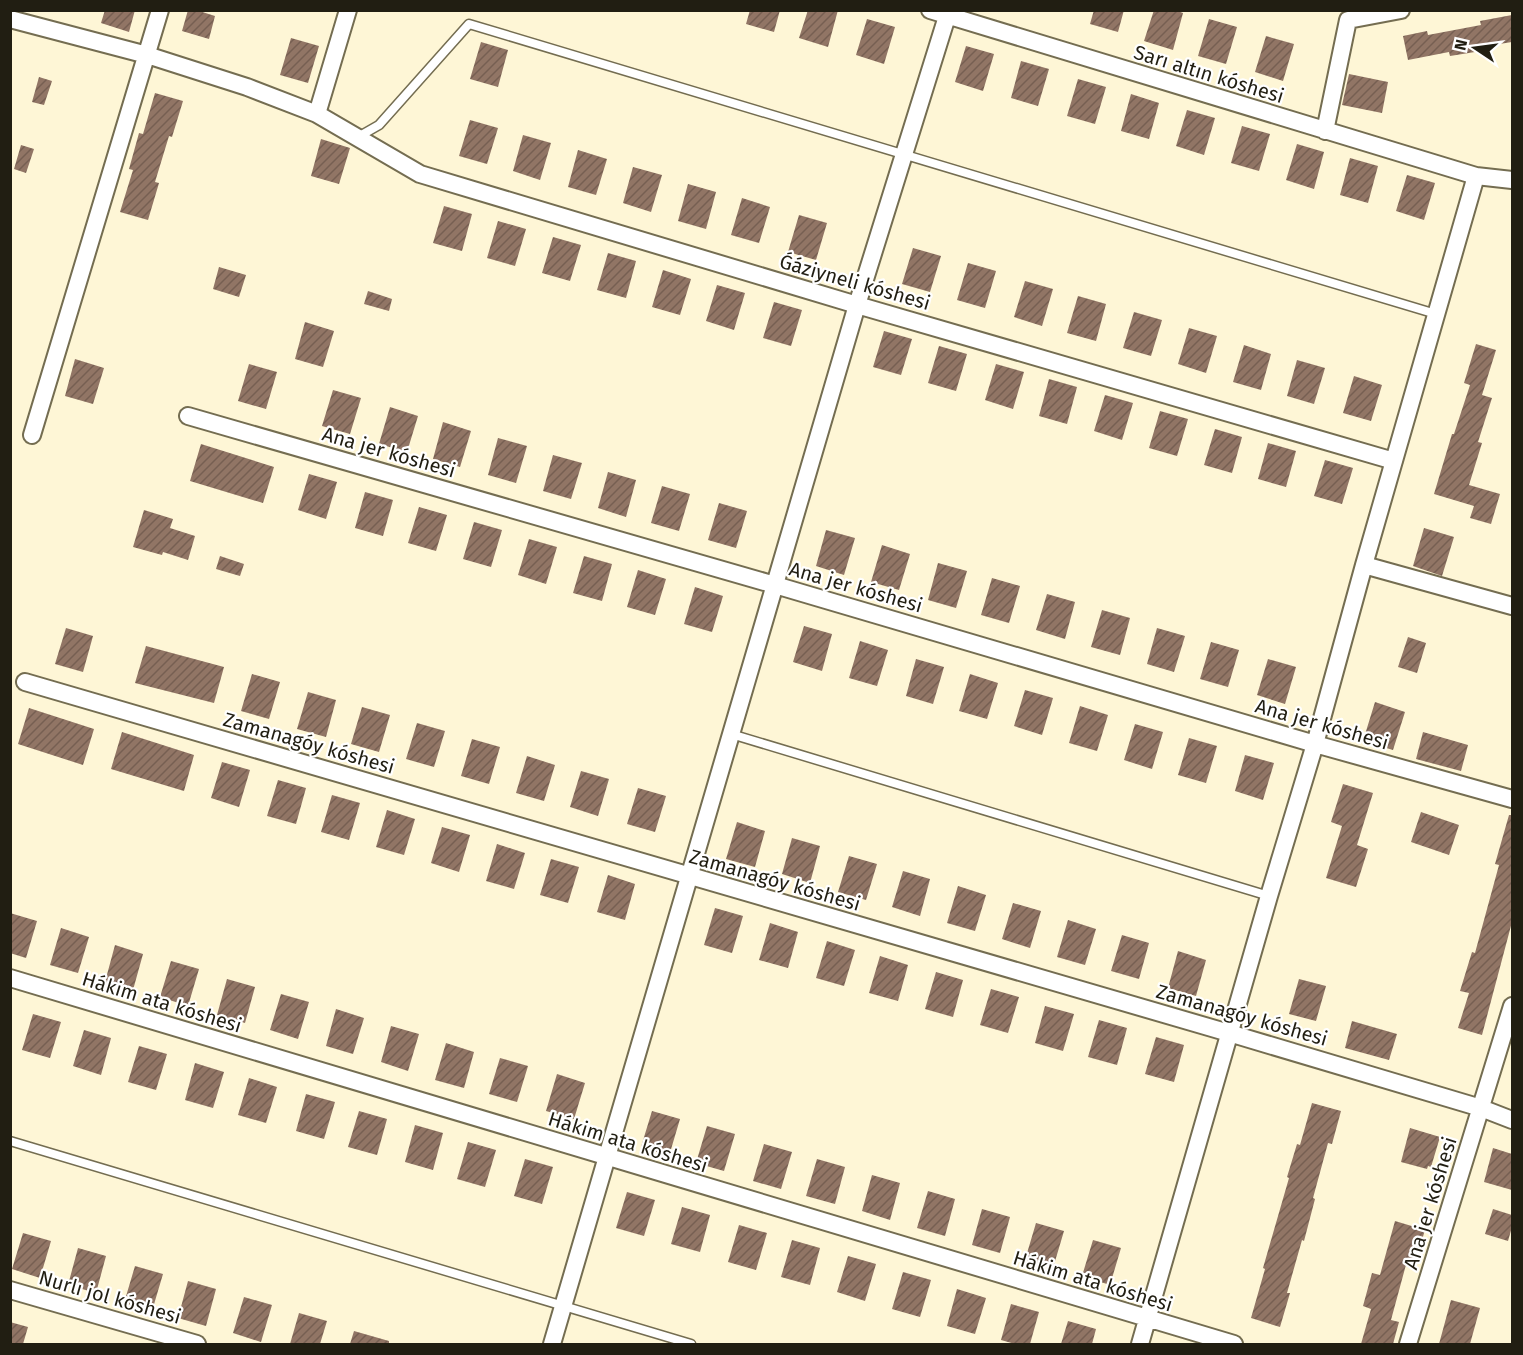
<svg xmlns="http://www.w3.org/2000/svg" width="1523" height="1355" viewBox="0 0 1523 1355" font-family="'Fira Sans',sans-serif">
<defs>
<pattern id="building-hatch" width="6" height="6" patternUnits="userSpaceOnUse" patternTransform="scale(1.5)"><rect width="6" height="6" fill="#917565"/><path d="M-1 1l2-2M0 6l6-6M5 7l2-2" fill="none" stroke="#765f52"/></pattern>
</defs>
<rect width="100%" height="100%" fill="#fef6d6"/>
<path fill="url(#building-hatch)" d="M105,10H135L129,32L101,23Z
M188,10H196L215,16L209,39L182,31Z
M750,10H780L774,32L746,24Z
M808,10H838L828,47L799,38Z
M1094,10H1124L1118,32L1090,24Z
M1154,10H1175L1183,13L1173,50L1144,41Z
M1512,15V42L1474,48L1475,52L1450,56L1449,52L1408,60L1403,36L1427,31L1428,35L1481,25L1480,21Z
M867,19L895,27L884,64L856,55Z
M1209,19L1237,27L1226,64L1198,56Z
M1266,36L1294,44L1283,81L1255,72Z
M291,38L319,46L308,83L280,75Z
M481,42L508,50L498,87L470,79Z
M966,46L994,54L983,91L955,82Z
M1021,61L1049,69L1038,106L1011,98Z
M1349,74L1388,82L1382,113L1342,105Z
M39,77L52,81L44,105L32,102Z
M1078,79L1106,87L1095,124L1067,116Z
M155,93L183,101L172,137L169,136L155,182L159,183L148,220L120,212L133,170L129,169L139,133L143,134Z
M1131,94L1159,103L1149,139L1121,131Z
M1187,110L1215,118L1204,155L1176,146Z
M470,120L498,128L487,164L459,156Z
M1242,126L1270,134L1259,171L1231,163Z
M523,135L551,143L540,180L513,171Z
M321,139L350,148L339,184L311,176Z
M1297,144L1324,152L1314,189L1286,180Z
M21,145L34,149L26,173L14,169Z
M578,150L607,159L596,195L568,187Z
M1350,158L1378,166L1368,203L1340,195Z
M633,167L662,175L651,212L623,203Z
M1407,175L1435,183L1424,220L1396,211Z
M688,184L716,192L706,229L678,221Z
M742,198L770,207L759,243L731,235Z
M444,206L472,214L462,251L433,243Z
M799,215L827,223L816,260L788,252Z
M498,221L526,229L515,266L487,258Z
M553,237L581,245L570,281L542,273Z
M913,248L941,256L930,292L902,284Z
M608,253L636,261L626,298L597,290Z
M968,263L996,271L985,308L957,300Z
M219,267L246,275L239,297L213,289Z
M663,270L691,279L680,315L652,307Z
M1025,281L1053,289L1042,326L1014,317Z
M717,285L745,293L734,330L706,321Z
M368,291L392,299L389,311L364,304Z
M1078,296L1106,304L1096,341L1067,333Z
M774,302L802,310L791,346L763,338Z
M1134,312L1162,320L1151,356L1123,348Z
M305,322L334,331L323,367L295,359Z
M1189,328L1217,336L1206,373L1178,364Z
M884,331L912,339L901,375L873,367Z
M1476,344L1496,350L1482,395L1492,398L1478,442L1482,443L1469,485L1500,494L1491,524L1470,518L1474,506L1434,494L1452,434H1454L1470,385L1464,383Z
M1244,345L1271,354L1261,390L1233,382Z
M939,346L967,354L956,391L928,383Z
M75,359L104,368L93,404L65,396Z
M1297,360L1325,368L1314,404L1287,396Z
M249,364L277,372L266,409L238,401Z
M996,364L1024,372L1013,409L985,400Z
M1354,376L1382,385L1371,421L1343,413Z
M1049,379L1077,387L1067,424L1039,416Z
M333,390L361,398L350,434L322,426Z
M1105,395L1133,403L1122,440L1094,431Z
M390,407L418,416L407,452L379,444Z
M1160,411L1188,419L1177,456L1149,448Z
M443,422L471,431L460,467L433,459Z
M1215,429L1242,437L1232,473L1204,465Z
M498,438L527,446L516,483L488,475Z
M1268,443L1296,451L1286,487L1258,479Z
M201,444L274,467L263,503L190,481Z
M553,455L582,463L571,499L543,491Z
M1325,460L1353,468L1342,504L1314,496Z
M608,472L636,480L626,517L598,508Z
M309,474L337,482L326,519L298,510Z
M662,486L690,494L679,531L651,523Z
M365,492L393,500L383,536L355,528Z
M719,503L747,511L736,548L708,540Z
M419,507L447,515L436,551L408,543Z
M144,510L173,519L170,528L195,536L188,560L163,552L162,555L133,547Z
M474,522L502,530L491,567L463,559Z
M1424,528L1454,537L1442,576L1413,566Z
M826,530L855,538L844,575L816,566Z
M529,539L557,547L546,584L518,575Z
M882,545L910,554L899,590L871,582Z
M220,556L244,564L240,576L216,569Z
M584,556L612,564L602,601L573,593Z
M938,563L967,571L956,608L928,600Z
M638,570L666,579L655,615L627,607Z
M992,578L1020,586L1009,623L981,615Z
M695,587L723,596L712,632L684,624Z
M1047,594L1075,602L1065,639L1036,630Z
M1102,610L1130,618L1120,655L1091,647Z
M804,626L832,634L822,671L793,662Z
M66,628L93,636L83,672L55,664Z
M1157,628L1185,636L1174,672L1147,664Z
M1408,637L1426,643L1417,673L1398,667Z
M860,641L888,650L877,686L849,678Z
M1211,642L1239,650L1228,687L1200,679Z
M146,646L224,667L214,703L135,683Z
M916,659L944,667L933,704L906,696Z
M1268,659L1296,667L1285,704L1257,695Z
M252,674L280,682L269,719L241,711Z
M970,674L998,683L987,719L959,711Z
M1025,690L1053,698L1042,735L1014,726Z
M308,692L336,700L326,737L297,729Z
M1375,702L1405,712L1393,750L1363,741Z
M1080,706L1108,715L1097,751L1069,743Z
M362,707L390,715L379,752L351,744Z
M29,708L94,729L83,765L18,744Z
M417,723L445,731L434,767L406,759Z
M1135,724L1163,732L1152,769L1124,760Z
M122,732L194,755L184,791L111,769Z
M1423,732L1468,745L1461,771L1416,759Z
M1189,738L1217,746L1206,783L1178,775Z
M472,739L500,747L489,784L461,776Z
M1245,755L1274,763L1263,800L1235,791Z
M527,756L555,765L544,801L516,793Z
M222,762L250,770L239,807L211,798Z
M581,771L609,779L598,816L570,807Z
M278,780L306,788L296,824L267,816Z
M1343,784L1373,793L1357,845L1368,849L1356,887L1326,878L1342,826L1331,822Z
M638,788L666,796L655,832L627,824Z
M332,795L360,803L349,840L321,832Z
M387,810L415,819L404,855L376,847Z
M1421,812L1459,825L1449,855L1411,842Z
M1509,815H1512V922L1482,1035L1458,1028L1469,993L1460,991L1472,952L1475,953L1499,865L1495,864Z
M737,822L765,831L755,867L726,859Z
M442,827L470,835L459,872L431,863Z
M792,838L820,846L810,883L782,874Z
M497,844L525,853L514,889L486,881Z
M849,856L877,864L866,900L838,892Z
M551,859L579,867L568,903L540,895Z
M903,871L930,879L920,916L892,907Z
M608,875L635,884L625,920L597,912Z
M958,886L986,895L975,931L947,923Z
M1013,903L1041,911L1030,948L1002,939Z
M715,908L743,916L732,953L704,945Z
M10,913L37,921L26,958L10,953Z
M1068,920L1096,929L1085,965L1057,957Z
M770,923L798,932L788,968L759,960Z
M61,928L89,937L78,973L50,965Z
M1122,935L1149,943L1139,979L1111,971Z
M827,941L855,950L844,986L816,978Z
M115,945L143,954L133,990L105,982Z
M1178,951L1206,960L1196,996L1168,988Z
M880,956L908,965L898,1001L869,993Z
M171,961L199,969L188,1006L160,997Z
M936,972L963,980L953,1017L925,1009Z
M227,979L255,987L245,1023L217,1015Z
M1299,979L1326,986L1316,1021L1289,1014Z
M991,989L1019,997L1008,1033L980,1025Z
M281,994L309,1002L298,1039L270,1030Z
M1045,1006L1074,1014L1063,1051L1035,1043Z
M336,1009L364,1018L353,1054L326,1046Z
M33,1014L61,1022L50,1058L22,1050Z
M1099,1020L1127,1028L1117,1065L1088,1057Z
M1352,1021L1397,1034L1389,1060L1345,1048Z
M391,1026L419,1034L408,1071L381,1062Z
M84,1030L111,1038L101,1075L73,1066Z
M1156,1037L1184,1045L1174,1082L1145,1074Z
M446,1043L474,1052L464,1088L435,1080Z
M139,1046L167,1054L156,1090L128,1082Z
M500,1058L528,1066L517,1102L489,1094Z
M195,1063L224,1072L213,1108L185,1100Z
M557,1074L585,1083L574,1119L546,1111Z
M249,1078L277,1087L266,1123L238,1115Z
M306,1094L335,1102L324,1139L296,1131Z
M1312,1103L1341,1111L1332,1144L1328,1143L1313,1198L1315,1199L1304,1241L1302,1240L1287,1293H1290L1280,1327L1251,1318L1265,1269L1263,1268L1289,1178L1287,1177L1297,1144L1300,1145Z
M359,1111L387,1119L377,1155L348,1147Z
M652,1111L680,1119L669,1156L641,1147Z
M415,1125L443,1133L433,1170L405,1162Z
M707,1126L735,1134L724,1171L696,1163Z
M1410,1128L1440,1137L1431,1167L1428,1166L1427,1169L1401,1162Z
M468,1142L496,1150L485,1187L457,1179Z
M764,1144L792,1152L781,1189L753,1181Z
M1493,1148L1512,1154V1190L1484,1182Z
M525,1159L553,1167L542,1204L514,1196Z
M817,1159L845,1167L835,1204L806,1196Z
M872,1175L900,1183L890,1220L862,1211Z
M928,1191L955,1199L945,1236L917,1228Z
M627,1192L655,1200L644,1236L616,1228Z
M682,1207L710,1215L700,1252L671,1244Z
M982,1209L1010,1217L1000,1253L972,1245Z
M1493,1209L1512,1215V1227L1508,1241L1485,1234Z
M1395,1221L1425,1230L1415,1263L1407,1261L1391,1320L1399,1322L1393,1344H1361L1371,1309L1363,1306L1372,1273L1380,1275Z
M1036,1223L1064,1231L1053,1268L1025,1260Z
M739,1225L767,1233L756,1270L728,1262Z
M23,1233L51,1241L40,1278L12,1269Z
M792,1240L820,1248L810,1285L781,1277Z
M1093,1240L1121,1248L1110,1285L1082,1276Z
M78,1248L106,1256L96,1293L68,1285Z
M848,1256L876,1264L865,1301L837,1292Z
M135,1266L163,1274L152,1311L124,1303Z
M903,1272L931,1280L920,1317L892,1309Z
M188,1281L216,1289L206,1326L178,1318Z
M957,1289L986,1298L975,1334L947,1326Z
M244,1297L272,1305L261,1342L233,1333Z
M1451,1300L1480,1308L1470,1344H1439Z
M1011,1304L1039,1312L1030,1344H1015L1001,1340Z
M299,1313L327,1321L320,1344H290Z
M1068,1321L1096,1329L1092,1344H1061Z
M10,1322L28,1327L23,1344H10Z
M354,1331L389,1341V1344H350Z"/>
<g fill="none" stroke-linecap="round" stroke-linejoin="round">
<defs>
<path id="service" d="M358,137L379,125L469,24L1436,314
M731,734L1269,896
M10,1141L691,1344"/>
<path id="minor" d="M930,10L1476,176L1512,180
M10,19L147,55L247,87L317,114L420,174L857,305L1394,461
M317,114L348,10
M1325,131L1348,20L1401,10
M188,416L775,585L1315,744L1512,799
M32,435L160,10
M1364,565L1512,606
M25,682L1229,1033L1481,1108L1512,1120
M10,978L1234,1344
M10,1290L197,1344
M552,1344L857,305L949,10
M1140,1344L1269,896L1315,744L1364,565L1476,176
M1408,1344L1512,1006"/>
</defs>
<use href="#service" stroke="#746d51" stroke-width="11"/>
<use href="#minor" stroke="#746d51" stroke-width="20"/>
<use href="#service" stroke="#fff" stroke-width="8"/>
<use href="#minor" stroke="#fff" stroke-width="16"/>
</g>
<g text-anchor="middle" stroke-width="4.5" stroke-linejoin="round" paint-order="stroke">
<g font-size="20" fill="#211e12" stroke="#fff">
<text transform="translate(1209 74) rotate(17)" y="7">Sarı altın kóshesi</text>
<text transform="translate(855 282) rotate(16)" y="7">Ǵáziyneli kóshesi</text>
<text transform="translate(389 452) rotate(16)" y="7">Ana jer kóshesi</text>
<text transform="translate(856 587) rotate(16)" y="7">Ana jer kóshesi</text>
<text transform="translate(1322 724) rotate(16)" y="7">Ana jer kóshesi</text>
<text transform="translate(309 743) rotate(16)" y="7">Zamanagóy kóshesi</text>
<text transform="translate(775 880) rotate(16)" y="7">Zamanagóy kóshesi</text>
<text transform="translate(162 1002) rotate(17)" y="7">Hákim ata kóshesi</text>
<text transform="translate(1242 1015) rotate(16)" y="7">Zamanagóy kóshesi</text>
<text transform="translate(628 1142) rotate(17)" y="7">Hákim ata kóshesi</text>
<text transform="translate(1430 1203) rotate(-73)" y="7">Ana jer kóshesi</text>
<text transform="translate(1093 1281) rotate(17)" y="7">Hákim ata kóshesi</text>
<text transform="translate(110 1297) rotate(16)" y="7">Nurlı jol kóshesi</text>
</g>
</g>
<rect width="1523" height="1355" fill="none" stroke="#211e12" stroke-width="24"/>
<g transform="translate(1475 48) rotate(283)" stroke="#ffffff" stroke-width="4.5" paint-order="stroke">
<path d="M0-4.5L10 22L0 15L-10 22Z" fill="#211e12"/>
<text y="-9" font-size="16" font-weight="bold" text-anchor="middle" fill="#211e12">N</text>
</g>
</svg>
